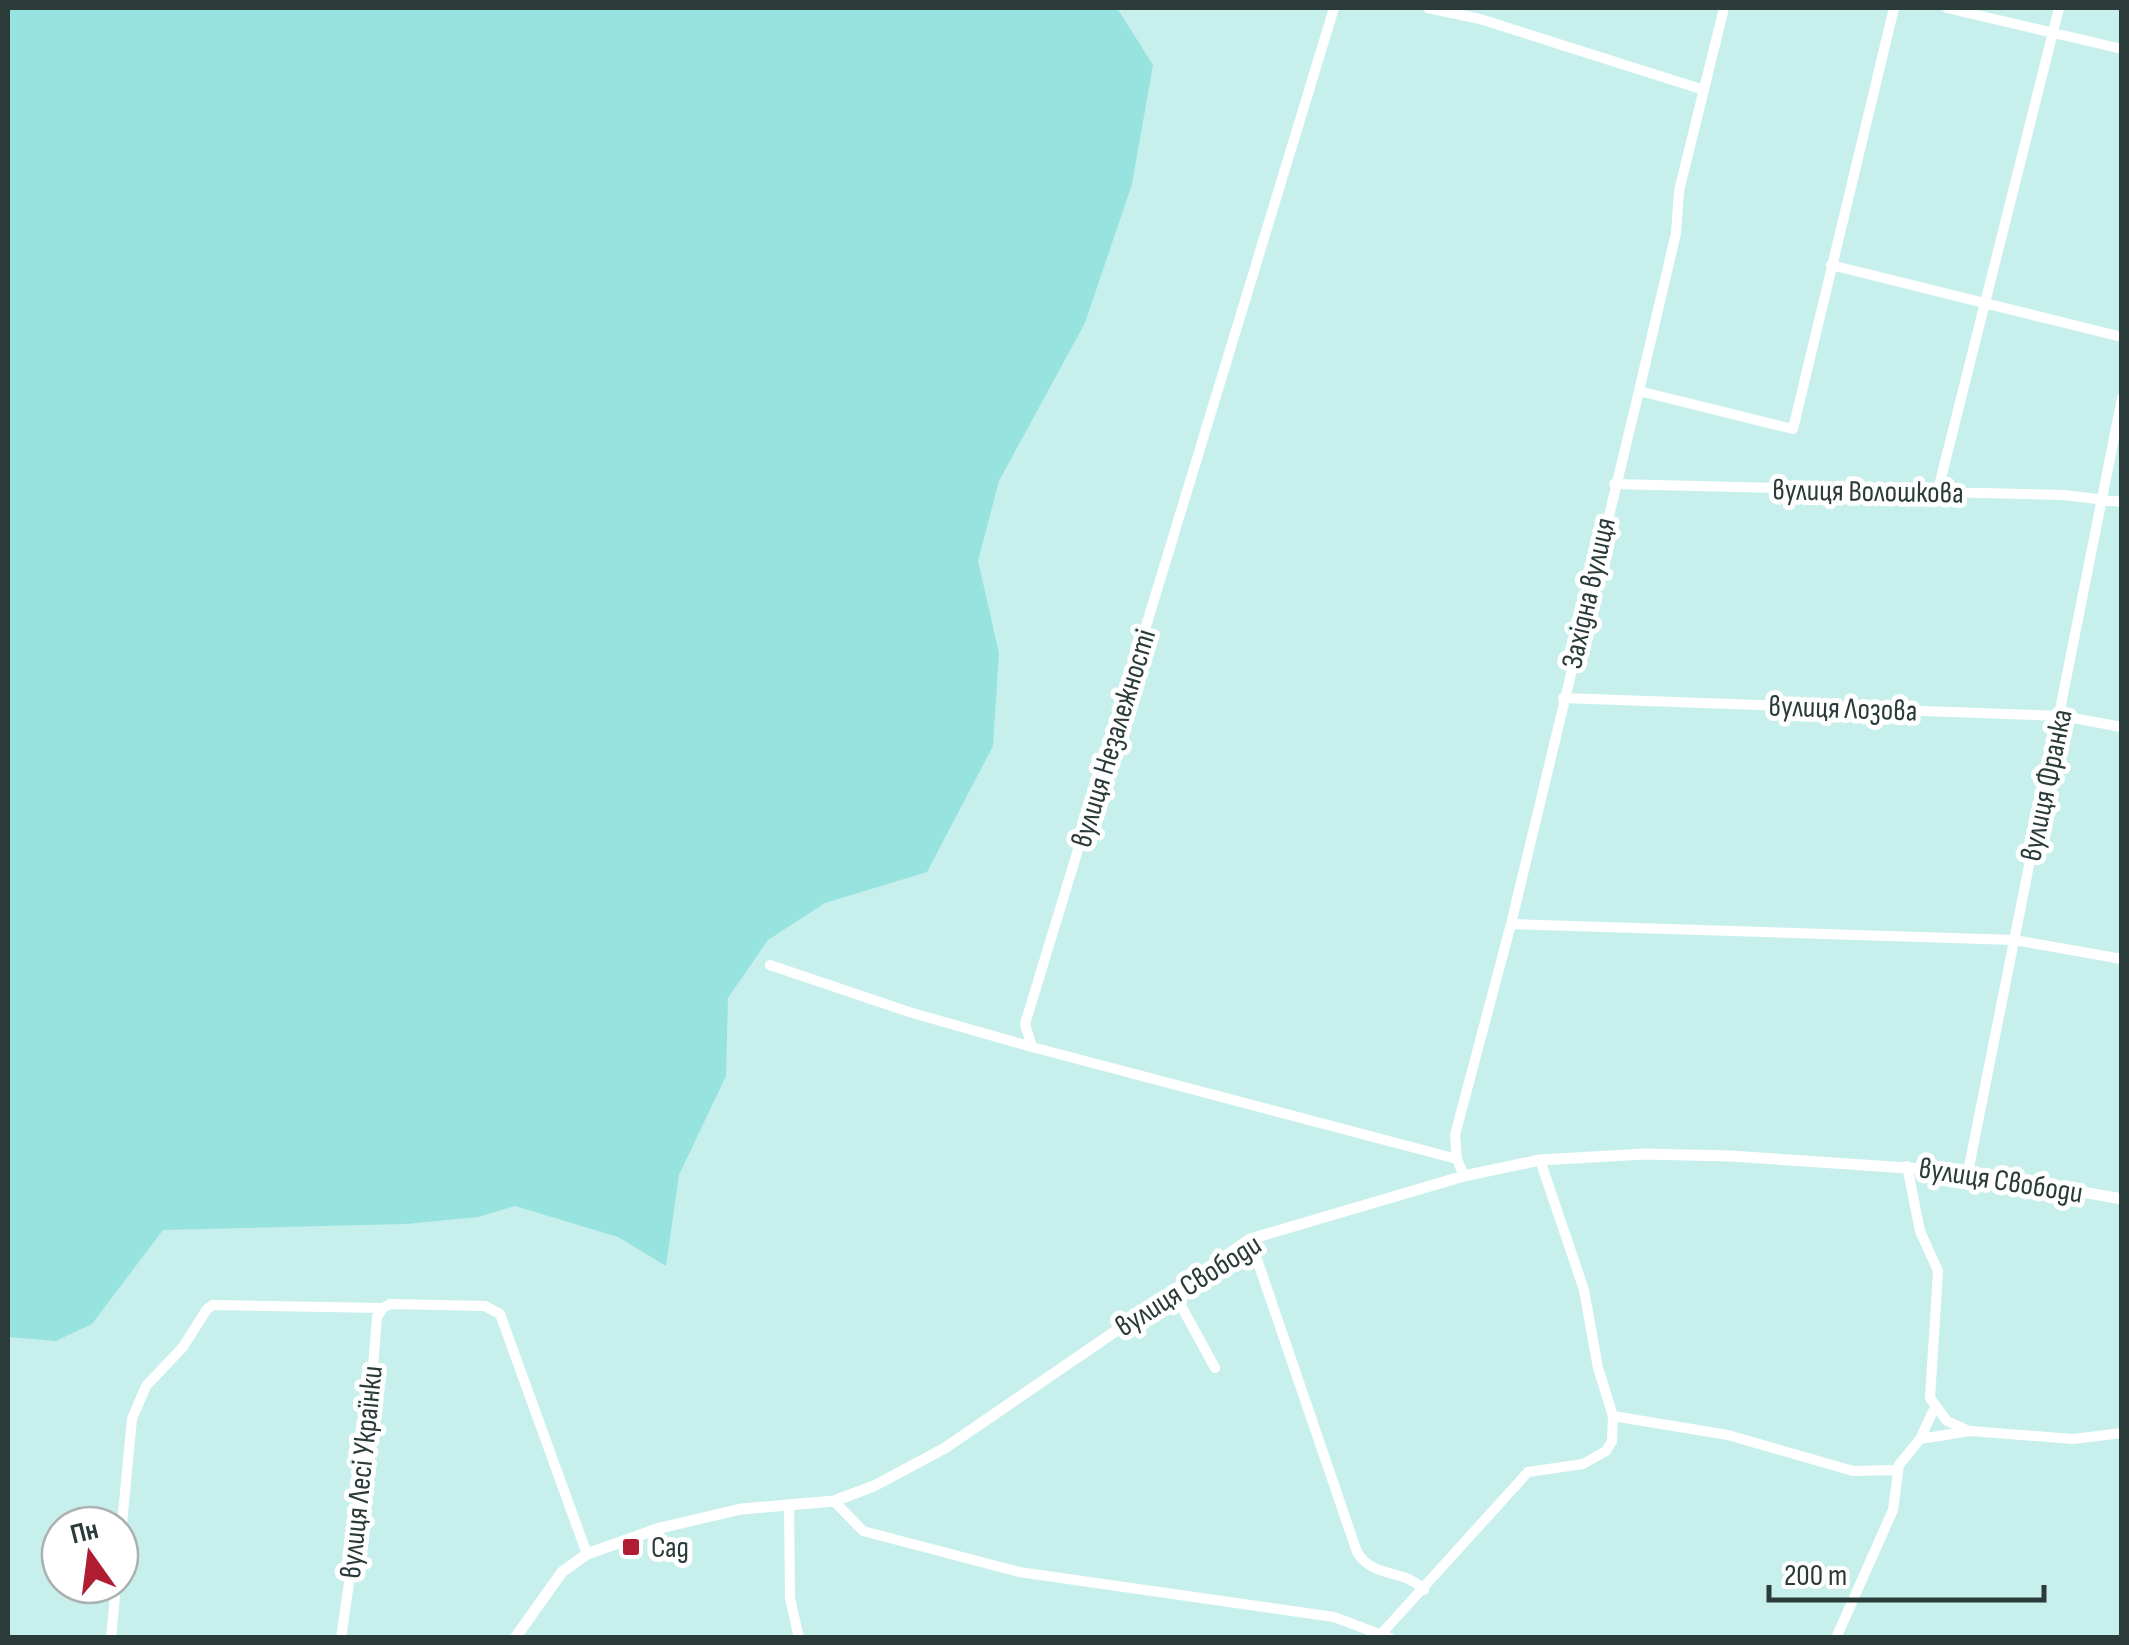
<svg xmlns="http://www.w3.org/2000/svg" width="2129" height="1645" viewBox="0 0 2129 1645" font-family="'Sofia Sans Condensed',sans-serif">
<rect width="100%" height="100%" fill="#c7f0ed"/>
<path fill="#97e3df" d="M8,8H1117L1153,65L1132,184L1085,323L999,481L978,561L999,653L993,746L927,872L825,903L768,940L728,998L726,1076L679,1175L666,1266L618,1237L515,1206L478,1217L406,1224L163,1230L92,1324L56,1341L8,1337Z"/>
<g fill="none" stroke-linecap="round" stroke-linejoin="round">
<path stroke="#fff" stroke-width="10" d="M1334,8L1025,1024L1032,1047L1457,1159
M1428,8L1480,19L1704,90
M1947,8L2122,49
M1831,265L2122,337
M1639,391L1793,429L1894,8
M1614,484L2064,495L2122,502
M1937,494L2059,8
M1563,698L2062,716L2122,727
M1511,924L2014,940L2122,959
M770,965L909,1012L1032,1047
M1540,1160L1584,1290L1598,1368L1613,1416L1728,1435L1853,1471L1897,1470
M1907,1166L1920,1231L1938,1271L1930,1398L1947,1421L1967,1430
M1968,1172L2122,398
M1464,1176L1457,1159L1455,1135L1511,924L1639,391L1676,233L1679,191L1724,8
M1250,1239L1357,1552C1374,1580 1402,1567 1424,1590
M1173,1291L1215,1368
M1920,1439L1934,1409
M834,1501L863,1531L1019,1572L1334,1617L1390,1638
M789,1505L790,1598L799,1638
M120,1545L132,1419L146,1386L183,1347L207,1309L213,1305L383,1308L390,1304L485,1306L500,1314L587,1554
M1383,1632L1528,1472L1583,1464L1606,1451L1612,1441L1613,1416
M111,1638L116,1585
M341,1638L364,1480L377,1317L383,1308
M1836,1638L1893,1510L1899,1465L1920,1439L1970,1431L2073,1439L2122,1433"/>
<path stroke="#fff" stroke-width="11" d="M515,1638L562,1572L587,1554L660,1528L741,1509L834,1501L874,1486L945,1448L1250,1239L1464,1176L1540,1160L1644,1154L1730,1156L1968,1172L2122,1199"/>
</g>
<rect fill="#b01d32" stroke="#fff" stroke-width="4" x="621" y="1537" width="20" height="20" rx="5"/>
<g text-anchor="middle" stroke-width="10" stroke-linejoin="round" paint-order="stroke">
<g font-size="30" fill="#2b3b3a" stroke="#fff">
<text transform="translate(1868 491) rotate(1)" y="10">вулиця Волошкова</text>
<text transform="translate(1588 593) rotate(-77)" y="10">Західна вулиця</text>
<text transform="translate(1843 708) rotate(2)" y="10">вулиця Лозова</text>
<text transform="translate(1113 738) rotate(-73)" y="10">вулиця Незалежності</text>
<text transform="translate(2046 785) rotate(-78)" y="10">вулиця Франка</text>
<text transform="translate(2001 1180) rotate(9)" y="10">вулиця Свободи</text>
<text transform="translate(1188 1285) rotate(-32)" y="10">вулиця Свободи</text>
<text transform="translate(361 1472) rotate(-84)" y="10">вулиця Лесі Українки</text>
</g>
<g font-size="30" fill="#2b3b3a" stroke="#fff" text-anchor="start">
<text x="651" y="1557">Сад</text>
</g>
</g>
<rect width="2129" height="1645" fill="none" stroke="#2b3b3a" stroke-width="20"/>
<g transform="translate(90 1555) rotate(346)"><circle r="48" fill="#ffffff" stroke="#aab1b0" stroke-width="2.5"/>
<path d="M0-8L18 38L0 25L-18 38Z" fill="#b01d32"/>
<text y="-15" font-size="28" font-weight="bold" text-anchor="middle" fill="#2b3b3a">Пн</text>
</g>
<path d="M1769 1585v15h275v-15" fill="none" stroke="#2b3b3a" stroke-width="5"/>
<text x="1784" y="1585" font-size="30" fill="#2b3b3a" stroke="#ffffff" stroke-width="8" paint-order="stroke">200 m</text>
</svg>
